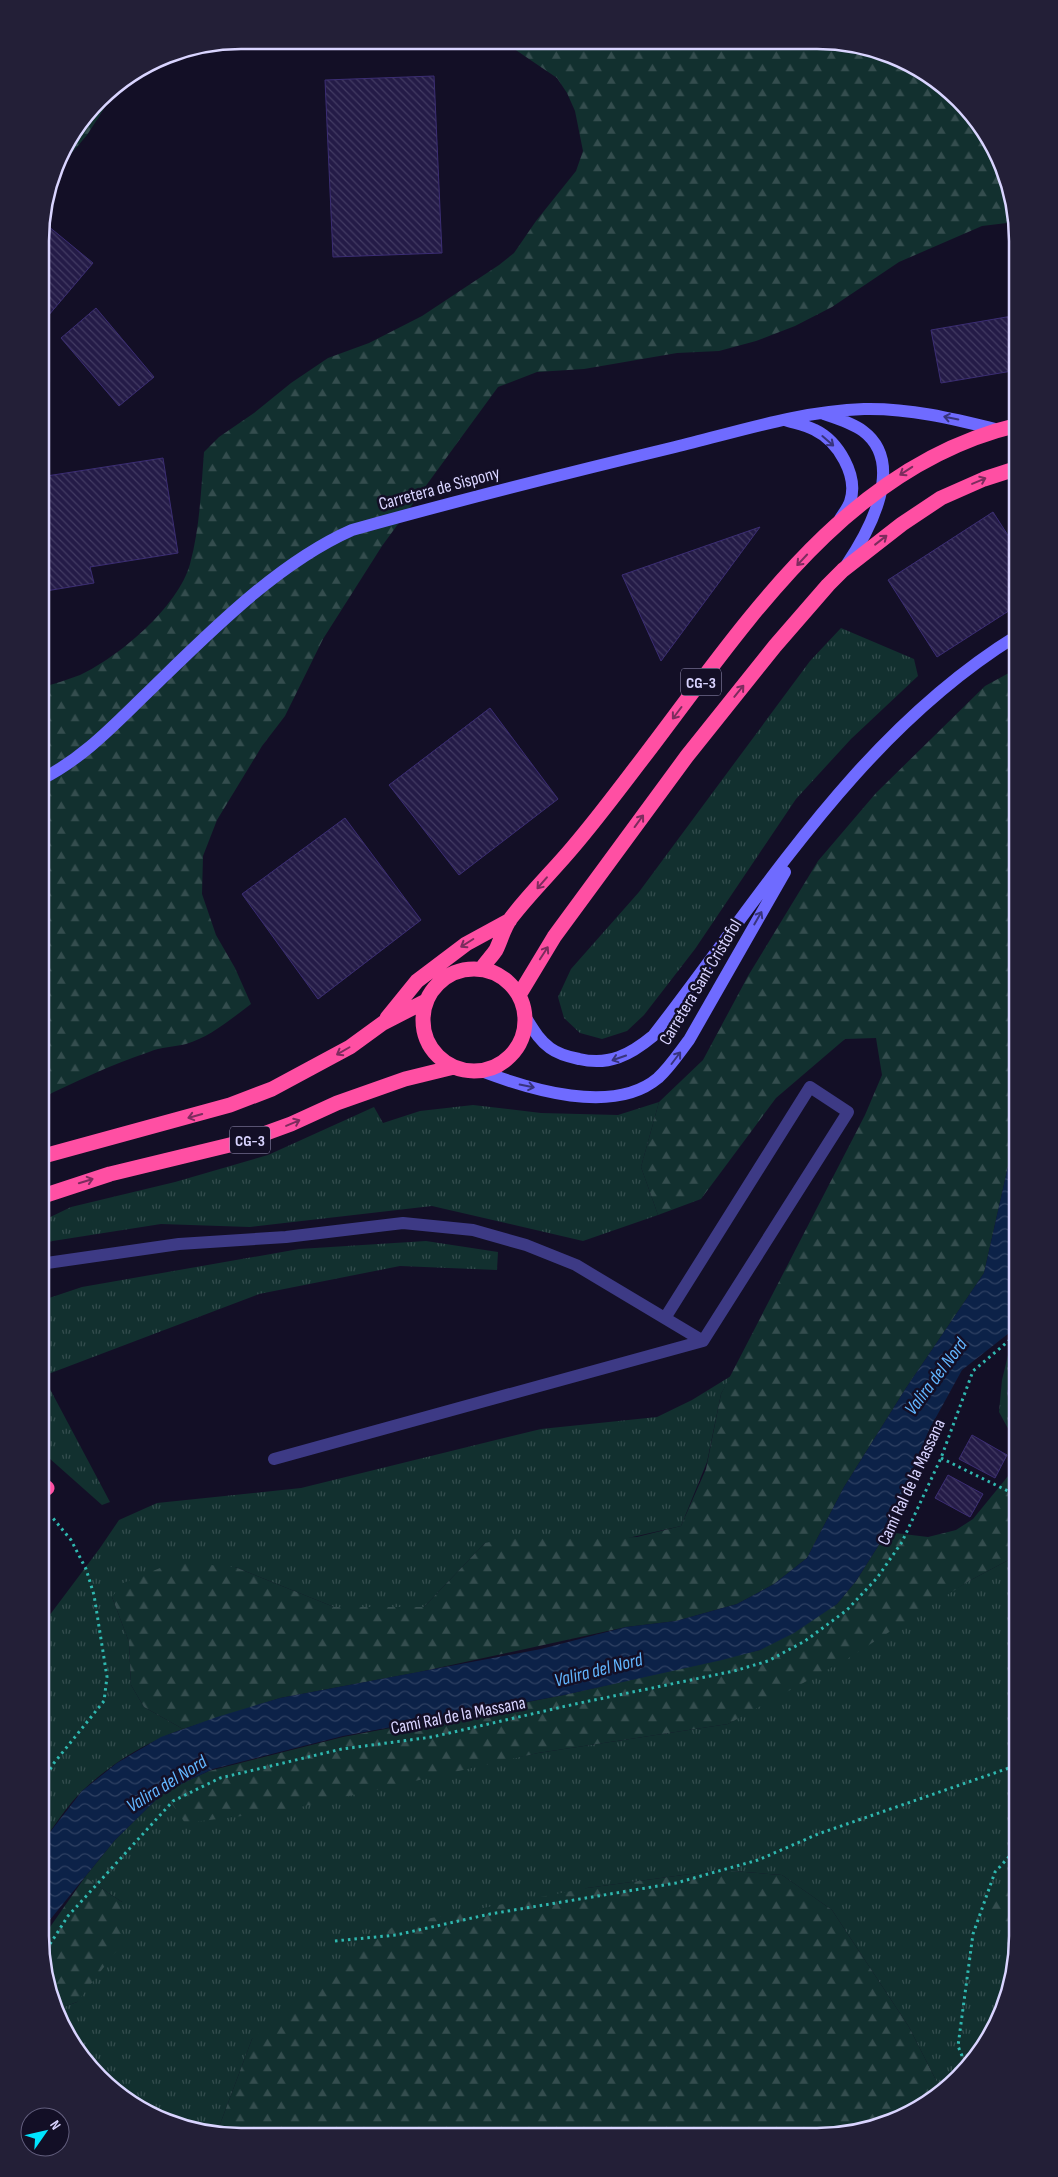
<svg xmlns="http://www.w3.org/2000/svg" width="1058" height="2177" viewBox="0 0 1058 2177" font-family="'Sofia Sans Condensed',sans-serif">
<defs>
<pattern id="grass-tufts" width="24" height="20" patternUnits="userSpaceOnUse" patternTransform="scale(1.25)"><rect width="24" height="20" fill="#12302f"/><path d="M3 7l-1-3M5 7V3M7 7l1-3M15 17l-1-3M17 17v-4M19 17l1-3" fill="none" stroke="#344d4e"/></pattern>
<pattern id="forest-firs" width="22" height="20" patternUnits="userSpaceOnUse" patternTransform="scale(1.25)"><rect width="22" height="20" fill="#12302f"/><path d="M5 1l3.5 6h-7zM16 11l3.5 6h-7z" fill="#344d4e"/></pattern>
<pattern id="water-waves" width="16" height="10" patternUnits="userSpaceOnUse" patternTransform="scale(1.25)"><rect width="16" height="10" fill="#0c2248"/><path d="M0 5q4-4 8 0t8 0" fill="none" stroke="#2f4163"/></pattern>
<pattern id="building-back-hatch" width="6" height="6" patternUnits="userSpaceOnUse" patternTransform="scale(1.25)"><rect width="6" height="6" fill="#241b47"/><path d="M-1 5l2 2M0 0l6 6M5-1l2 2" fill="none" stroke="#433b63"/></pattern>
</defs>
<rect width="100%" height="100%" fill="#130f26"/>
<path fill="url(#grass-tufts)" d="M841,628L914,659L918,676L851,739L796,799L695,949L644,1015L627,1031L602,1039L580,1033L564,1018L558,997L571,969L639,892L810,661Z
M659,1102L641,1167L658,1215L583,1241L432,1206L250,1227L161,1224L40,1243V1222L71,1207L175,1182L268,1155L374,1107L383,1123L420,1111L473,1105L541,1113L618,1115Z
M426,1241L498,1252L497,1270L400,1266L259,1294L43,1376L110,1502L102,1505L40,1450V1301L82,1287L299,1249Z
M1018,1345V1447L999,1412L1002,1380L1008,1355Z
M731,1376L721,1394L707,1462L681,1526L628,1538L485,1543L424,1607H334L235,1567L112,1597L129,1642L131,1685L144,1707L183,1729C146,1742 112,1763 83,1790C67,1805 54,1827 40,1845V1628L100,1548L119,1520L157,1503L301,1488L541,1429L657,1417L692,1400Z
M1018,1555V1949L1007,2001L977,2058L942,2092L909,2027L832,1910L782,1875L720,1870L587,1888L252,2039L216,2135L152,2116L109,2087L74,2048L55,2010L77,2002L122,1902L85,1877L115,1840L164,1792L186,1822L538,1753L728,1724L969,1581Z"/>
<path fill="url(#forest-firs)" d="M504,42L856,44L906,61L949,90L984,129L1007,177L1015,222L982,226L899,262L832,307L795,326L756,341L719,351L677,353L584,369L537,372L498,387L382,546L323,639L285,716L262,746L217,820L203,856L202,894L216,935L235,968L251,1004C231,1019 210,1037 186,1044C174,1047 161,1047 149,1052C111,1065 76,1081 40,1099V688C53,684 67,680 80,675C119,657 178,607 190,564C200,527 201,490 204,452L219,437L254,413L291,383L328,358L369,343L422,316L499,265L514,253L536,221L576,171L583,151L575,111L567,93L557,78Z
M122,81L87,135L55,173L61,152L108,90Z
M1018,668V1122L984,1273L906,1388L844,1487L807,1558L774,1584L737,1604L676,1621L626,1627L419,1672L280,1698L183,1729L144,1707L131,1685L129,1642L112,1597L123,1583L175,1562L235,1567L334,1607H424L485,1543L528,1534L579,1539L637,1537L681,1526L706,1469L721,1394L865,1115L882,1075L876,1038L845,1039L776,1098L701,1199L658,1215L641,1167L659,1102L703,1060L748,976L818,861L876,793L985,686Z
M1018,1469V1555L969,1581L847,1659L728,1724L538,1753L283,1811L185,1823L164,1792L209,1771L343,1737L564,1695L760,1650L837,1604L856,1581L887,1532L928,1537L956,1530L973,1519L1013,1470Z
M1018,1868V1926L1008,1933L986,1913Z
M720,1870L782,1875L832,1910L909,2027L942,2092L939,2096L881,2126L817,2137L216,2135L252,2039L395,1925L587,1888Z
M85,1877L122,1902L121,1945L77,2002L55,2010L51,2000L41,1940Z"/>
<path fill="url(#water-waves)" d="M1018,1122V1326L962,1370L929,1430L887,1532L856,1581L837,1604L794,1633L760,1650L722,1660L564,1695L343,1736L213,1769L164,1792L115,1840L49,1921L40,1936V1845L82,1791L117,1763L161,1737L217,1717L280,1698L541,1649L626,1627L676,1621L737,1604L774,1584L807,1558L844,1487L906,1388L984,1273Z"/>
<path fill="url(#building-back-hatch)" stroke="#3b2d73" d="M434,76L442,253L333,257L325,80Z
M42,221L93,263L48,316L40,310V227Z
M96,308L154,377L119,406L61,338Z
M1018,315V370L941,383L931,330Z
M163,458L178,553L90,567L94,583L40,592V477Z
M993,512L1018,551V605L937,657L888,580Z
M760,527L661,661L622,575Z
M490,708L558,799L459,875L389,785Z
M345,818L421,920L318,999L242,894Z
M1018,1361L1014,1402L1018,1420V1437L1010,1417L1008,1391L1015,1366Z
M972,1435L1007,1455L995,1478L959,1459Z
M948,1475L983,1494L970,1517L935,1498Z"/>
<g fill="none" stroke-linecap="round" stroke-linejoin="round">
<path stroke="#2fb8b0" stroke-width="3" stroke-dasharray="2.5 4" stroke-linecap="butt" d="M941,1458L1018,1496
M40,1786L54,1763L104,1701L107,1677L94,1595L86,1569L71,1540L52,1517
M335,1941L396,1935L490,1914L676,1883L758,1860L818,1834L1009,1768L1018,1767
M43,1955L68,1916L173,1801L220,1778L342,1749L432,1737L575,1704L734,1671L768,1661L805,1641L847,1610L877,1578L902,1542L941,1458L973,1371L1018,1333
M967,2068L958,2046L973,1934L995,1872L1018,1847"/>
<path stroke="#3d3a85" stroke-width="12" d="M40,1264L179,1244L286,1237L403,1223L473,1230L526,1245L576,1265L703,1341
M274,1459L703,1341L848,1112L810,1087L665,1318"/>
<path stroke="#6f6bff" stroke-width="12" d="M824,414C836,418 852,423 863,431C906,463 870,530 847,564
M785,420C794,423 806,425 815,430C838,441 859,476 850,502C848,508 843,514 840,519
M40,780C82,759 112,727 145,695C205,637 275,564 352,530C459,500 567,473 675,447C737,432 800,411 864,409C910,408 954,419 999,430
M526,1018C533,1029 539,1040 550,1048C558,1054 569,1057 579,1059C609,1066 630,1055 653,1036C764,893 860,732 1018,635
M481,1071C529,1089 613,1116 658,1078C670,1067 679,1053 689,1040L785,872"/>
<path stroke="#ff4fa3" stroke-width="15" d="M482,968C486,962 492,956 496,950C501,940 504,927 511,918C530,893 553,871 573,847C597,819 620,788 643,758C744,626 845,465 1018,425
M423 1020a51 51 0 1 1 102 0a51 51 0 1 1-102 0Z
M519,995L554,937L687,756L775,646L828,585L843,570L902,524L941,498L984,479L1018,468
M387,1018L417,981L466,944L510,920
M40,1157L230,1105L272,1089L350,1047L383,1023L426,1001
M40,1197L110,1174L242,1142L291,1124L337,1103L405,1079L454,1067
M40,1493L47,1488"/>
</g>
<defs><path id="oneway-shaft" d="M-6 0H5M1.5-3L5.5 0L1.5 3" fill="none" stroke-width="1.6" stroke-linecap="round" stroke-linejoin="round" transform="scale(1.25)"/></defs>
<g stroke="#38347d">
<use href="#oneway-shaft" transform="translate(951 418) rotate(-169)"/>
<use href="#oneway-shaft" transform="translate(828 441) rotate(41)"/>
<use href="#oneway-shaft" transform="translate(758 918) rotate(-60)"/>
<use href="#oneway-shaft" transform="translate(619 1058) rotate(161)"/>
<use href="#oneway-shaft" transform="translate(676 1058) rotate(-53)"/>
<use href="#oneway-shaft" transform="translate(527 1086) rotate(11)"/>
</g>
<g stroke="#7d2c5e">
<use href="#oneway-shaft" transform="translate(906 471) rotate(147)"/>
<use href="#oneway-shaft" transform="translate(979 481) rotate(-23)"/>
<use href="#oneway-shaft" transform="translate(881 540) rotate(-38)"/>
<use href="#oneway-shaft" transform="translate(802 560) rotate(133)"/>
<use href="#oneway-shaft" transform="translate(739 691) rotate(-51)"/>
<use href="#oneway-shaft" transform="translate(677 713) rotate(127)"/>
<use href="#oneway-shaft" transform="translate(639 821) rotate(-54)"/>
<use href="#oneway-shaft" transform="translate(542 883) rotate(131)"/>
<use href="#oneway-shaft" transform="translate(467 943) rotate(148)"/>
<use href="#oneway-shaft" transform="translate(544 953) rotate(-57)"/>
<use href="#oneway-shaft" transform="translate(343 1051) rotate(150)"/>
<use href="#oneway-shaft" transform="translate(195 1116) rotate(164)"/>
<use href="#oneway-shaft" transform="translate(293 1123) rotate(-23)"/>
<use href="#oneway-shaft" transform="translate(86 1181) rotate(-17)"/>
</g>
<g text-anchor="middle" stroke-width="5" stroke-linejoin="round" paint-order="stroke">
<g fill="#130f26" stroke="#9e99be" stroke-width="1">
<rect x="681" y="668.5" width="40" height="27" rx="4"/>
<rect x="230" y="1126.5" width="40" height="27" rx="4"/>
</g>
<g font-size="16" font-weight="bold" fill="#d9d4ff">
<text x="701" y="688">CG-3</text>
<text x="250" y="1146">CG-3</text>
</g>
<g font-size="18" fill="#d9d4ff" stroke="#130f26">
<text transform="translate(439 488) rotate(-15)" y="6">Carretera de Sispony</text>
<text transform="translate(700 982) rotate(-59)" y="6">Carretera Sant Cristofol</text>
<text transform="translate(911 1482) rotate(-65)" y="6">Camí Ral de la Massana</text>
<text transform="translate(458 1715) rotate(-11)" y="6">Camí Ral de la Massana</text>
</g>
<g font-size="19" font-style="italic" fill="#62b6ff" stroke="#130f26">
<text transform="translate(935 1376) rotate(-53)" y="7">Valira del Nord</text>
<text transform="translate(598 1669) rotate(-14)" y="7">Valira del Nord</text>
<text transform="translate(166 1783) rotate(-32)" y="7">Valira del Nord</text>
</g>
</g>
<path d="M0 0H1058V2177H0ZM241 49H817A192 192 0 0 1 1009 241V1936A192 192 0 0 1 817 2128H241A192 192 0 0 1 49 1936V241A192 192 0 0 1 241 49Z" fill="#231f37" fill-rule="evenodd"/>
<path fill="none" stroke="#d9d4ff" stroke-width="2.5" d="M241 49H817A192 192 0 0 1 1009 241V1936A192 192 0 0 1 817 2128H241A192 192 0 0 1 49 1936V241A192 192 0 0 1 241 49Z"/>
<g transform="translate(45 2132) rotate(56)"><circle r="24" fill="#130f26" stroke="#625e7d"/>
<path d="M0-4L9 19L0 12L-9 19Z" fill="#00e5ff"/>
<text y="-8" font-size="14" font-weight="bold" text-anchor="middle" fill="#d9d4ff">N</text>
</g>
</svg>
